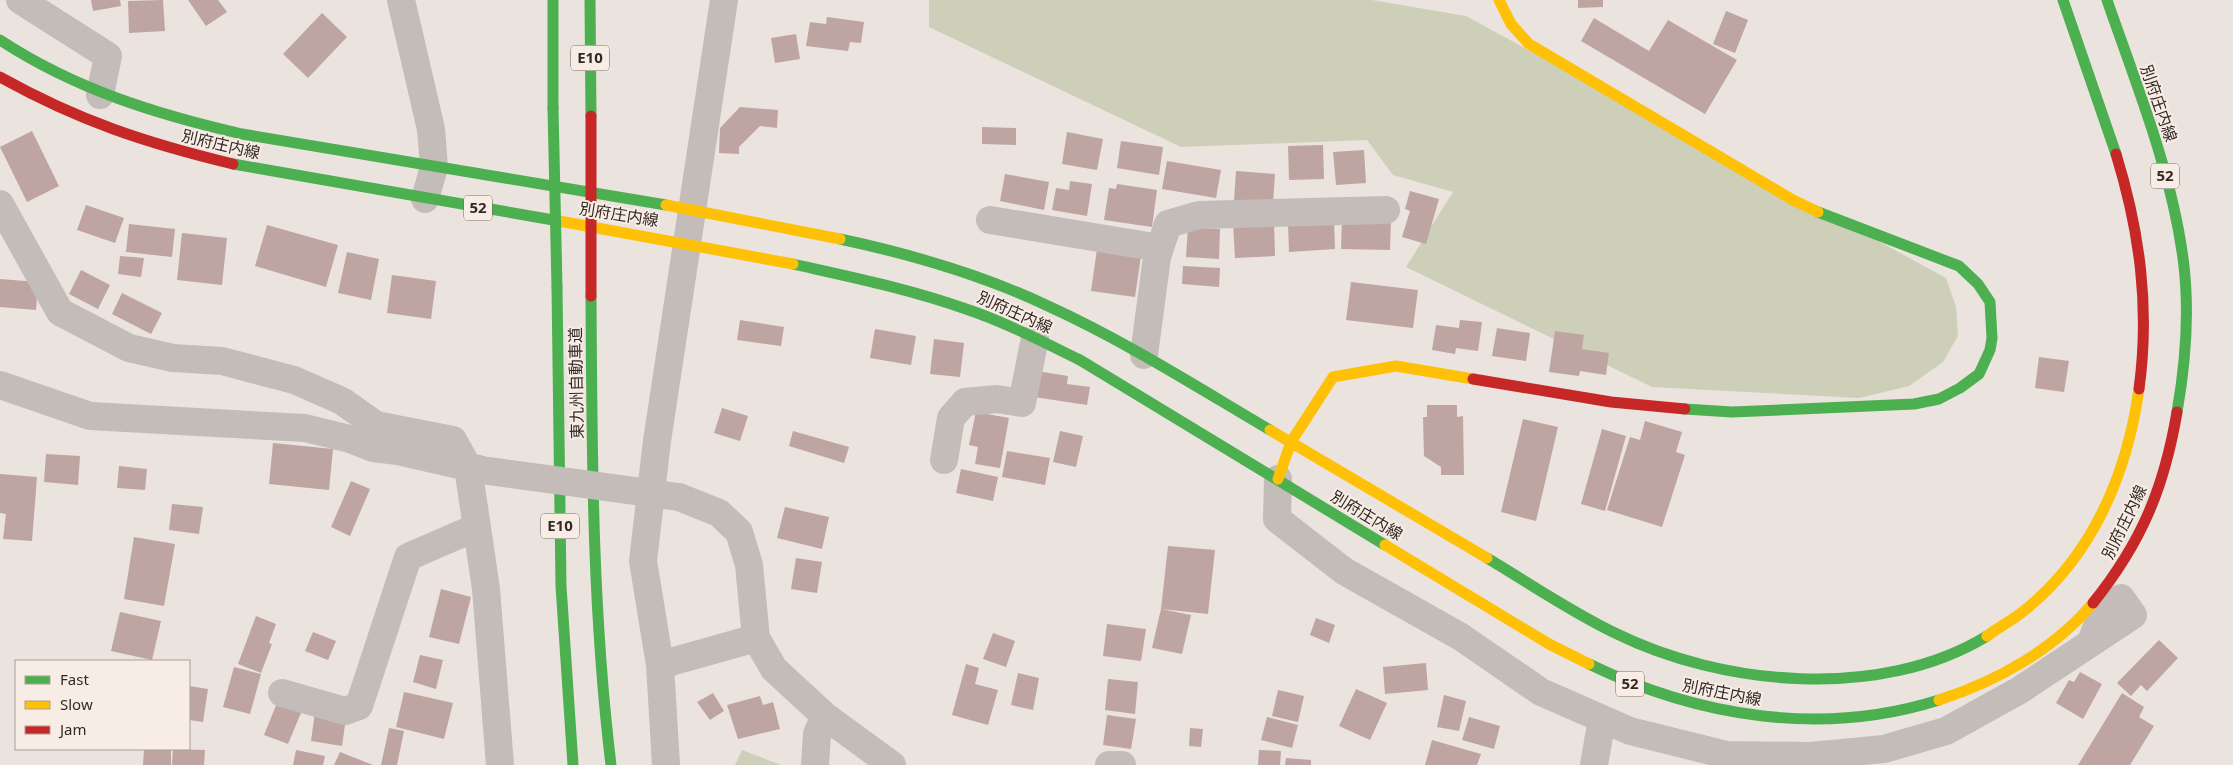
<svg xmlns="http://www.w3.org/2000/svg" width="2233" height="765" viewBox="0 0 2233 765" font-family="'Noto Sans','Noto Sans JP',sans-serif">
<rect width="100%" height="100%" fill="#ebe3de"/>
<path fill="#cecfb9" d="M929,0H1372L1466,16L1946,278L1956,307L1958,336L1943,362L1909,386L1859,398L1652,387L1406,267L1453,192L1393,175L1367,140L1181,147L929,27Z
M742,750L781,765H735Z"/>
<path fill="#bea5a1" d="M91,0H120L121,6L93,11Z
M163,0L165,31L129,33L128,1Z
M188,0H218L227,12L206,26Z
M1578,0H1603V7L1578,8Z
M1726,11L1748,20L1735,53L1713,44Z
M322,13L347,37L308,78L283,54Z
M827,17L864,22L861,43L850,42L848,51L806,46L810,22L826,24Z
M1594,18L1649,51L1668,20L1737,60L1705,114L1581,41Z
M796,34L800,59L775,63L771,38Z
M740,107L778,110L777,128L760,126L739,147V154L719,153L720,128Z
M982,127L1016,128V145L982,144Z
M32,131L59,186L27,202L0,147Z
M1067,132L1103,139L1097,170L1062,164Z
M1121,141L1163,147L1159,175L1117,168Z
M1323,145L1324,179L1289,180L1288,146Z
M1364,150L1366,183L1336,185L1333,152Z
M1167,161L1221,170L1216,198L1162,189Z
M1236,171L1275,174L1273,203L1234,201Z
M1005,174L1049,182L1044,210L1000,201Z
M1070,181L1092,184L1087,216L1052,210L1056,188L1069,190Z
M1117,184L1157,190L1152,227L1104,220L1109,188L1116,189Z
M1410,191L1439,199L1426,244L1402,237L1410,211L1405,209Z
M86,205L124,218L115,243L77,230Z
M1342,219L1391,220L1390,250L1341,249Z
M1274,221L1275,256L1235,258L1233,223Z
M1334,221L1335,249L1289,252L1288,224Z
M129,224L175,229L172,257L126,252Z
M267,225L338,245L326,287L255,266Z
M1188,227L1220,229L1219,259L1186,257Z
M182,233L227,238L222,285L177,280Z
M1097,249L1141,256L1135,297L1091,291Z
M347,252L379,259L371,300L338,293Z
M120,256L144,258L141,277L118,274Z
M1183,266L1220,268L1219,287L1182,284Z
M81,270L110,285L98,309L69,294Z
M392,275L436,281L431,319L387,313Z
M0,279L38,282L36,310L0,307Z
M1351,282L1418,290L1413,328L1346,320Z
M122,293L162,313L151,334L112,314Z
M740,320L784,327L781,346L737,340Z
M1460,320L1482,322L1478,351L1456,348L1455,354L1432,350L1436,325L1459,328Z
M1497,328L1530,333L1526,361L1492,356Z
M875,329L916,336L911,365L870,358Z
M1555,331L1584,335L1582,349L1609,353L1606,375L1580,371L1579,376L1549,372Z
M934,339L964,343L960,377L930,374Z
M2039,357L2069,361L2064,392L2035,388Z
M1037,371L1068,376L1067,384L1090,387L1087,405L1034,397Z
M1427,405H1457V417L1463,416L1464,475H1441V467L1424,456L1423,417H1427Z
M722,408L748,416L740,441L714,433Z
M976,412L1009,418L1000,468L975,464L978,447L969,445Z
M1523,419L1558,427L1536,521L1501,512Z
M1645,421L1682,432L1676,452L1685,455L1662,527L1607,510L1630,437L1640,440Z
M1602,429L1626,436L1605,511L1581,504Z
M793,431L849,447L844,463L789,446Z
M1060,431L1083,436L1076,467L1053,462Z
M273,443L333,449L329,490L269,484Z
M1007,451L1050,458L1045,485L1002,477Z
M46,454L80,456L78,485L44,482Z
M119,466L147,469L145,490L117,488Z
M961,469L998,477L993,501L956,493Z
M0,474L37,477L32,541L3,539L6,514L0,513Z
M351,481L370,489L350,536L331,527Z
M172,504L203,507L199,534L169,530Z
M785,507L829,517L822,549L777,538Z
M134,537L175,544L164,606L124,599Z
M1168,546L1215,550L1208,614L1161,609Z
M796,558L822,562L817,593L791,589Z
M441,589L471,597L459,644L429,637Z
M1161,609L1191,615L1182,654L1152,648Z
M120,612L161,621L152,660L111,651Z
M256,616L276,624L269,643L272,644L261,673L238,664Z
M1316,618L1335,625L1329,643L1310,635Z
M1107,624L1146,629L1141,661L1103,656Z
M313,632L336,641L328,660L305,651Z
M993,633L1015,641L1006,667L983,659Z
M2159,640L2178,658L2147,691L2141,685L2131,696L2117,683Z
M420,655L443,660L436,689L413,682Z
M1426,663L1428,690L1385,694L1383,667Z
M966,664L979,668L975,684L998,690L988,725L952,715Z
M234,667L261,674L250,714L223,707Z
M2080,672L2102,684L2083,719L2056,703L2069,680L2074,682Z
M1018,673L1039,678L1033,710L1011,705Z
M1108,679L1138,682L1135,714L1105,710Z
M189,686L208,689L203,722L189,720Z
M1356,689L1387,703L1370,740L1339,726Z
M1278,690L1304,696L1298,722L1272,716Z
M404,692L453,703L444,739L396,727Z
M713,693L724,711L710,720L697,702Z
M2122,693L2144,707L2139,717L2154,726L2130,765H2078Z
M1444,695L1466,701L1459,731L1437,727Z
M760,696L763,705L773,702L780,729L738,739L727,705Z
M279,698L303,708L288,744L264,735Z
M315,712L346,718L342,746L311,741Z
M1107,715L1136,719L1131,749L1103,745Z
M1267,717L1298,725L1292,748L1261,740Z
M1469,717L1500,726L1494,749L1462,740Z
M389,728L404,731L397,765H381Z
M1190,728L1203,729L1201,747L1189,746Z
M1432,740L1481,754L1477,765H1425Z
M144,749H171V765H143Z
M173,749L205,750L204,765H172Z
M296,750L325,756L323,765H293Z
M1259,750L1281,751L1280,765H1258Z
M340,752L373,765H334Z
M1286,758L1311,760V765H1285Z"/>
<g fill="none" stroke-linecap="round" stroke-linejoin="round">
<path stroke="#c3bcb8" stroke-width="28" d="M20,0L108,56L100,95
M401,0L431,129L434,167L425,199
M0,204L60,312L129,348L173,358L222,361L294,380L342,401L376,425L453,440L468,467L479,469
M990,220L1160,248
M1144,355L1157,257L1168,224L1199,215L1386,210
M0,385L90,416L305,428L350,439L373,448L398,451L468,467L486,589L500,765
M944,460L951,418L965,402L997,399L1022,403L1035,338
M1278,479L1277,519L1344,571L1461,637L1541,692L1630,731L1727,755L1811,756L1884,749L1946,731L2020,690L2133,615L2121,598L2101,615L2091,642
M679,497L719,513L739,532L749,565L756,638L774,669L825,716L892,765
M660,665L756,638
M282,693L345,711L359,706L408,557L477,527
M666,765L660,665L643,561L657,441L724,0
M815,765L817,734L825,716
M1109,765H1122
M1594,765L1602,719"/>
<path stroke="#4caf50" stroke-width="11" d="M553,0V108
M590,0L591,116
M2063,0L2116,154
M2107,0C2136,84 2171,169 2183,258C2190,310 2186,361 2177,412
M0,40C75,89 155,114 242,134L666,205
M233,164L559,221
M840,239C910,254 983,275 1048,306C1125,341 1197,387 1270,430
M793,264C851,277 910,289 966,309C1005,322 1043,342 1080,360L1385,545
M557,287L561,586L573,765
M591,296C592,453 592,609 611,765
M1685,409L1732,412L1914,404L1939,399L1960,388L1979,374L1990,350L1992,338L1990,302L1978,284L1959,266L1818,212
M1487,558C1529,583 1571,612 1615,633C1722,686 1881,701 1987,636
M1589,664C1698,717 1822,737 1939,700"/>
<path stroke="#ffc107" stroke-width="11" d="M1499,0L1511,24L1529,44L1793,200L1818,212
M666,205L840,239
M559,221L793,264
M1270,430L1487,558
M1278,479L1291,442L1333,377L1396,366L1473,379
M1385,545L1549,644L1589,664
M1987,636C1999,627 2013,620 2025,610C2093,555 2127,474 2139,389
M1939,700C1995,682 2054,650 2093,603"/>
<path stroke="#c62828" stroke-width="11" d="M0,77C79,121 146,143 233,164
M2116,154C2140,232 2150,308 2139,389
M1473,379L1611,402L1685,409
M2093,603C2141,543 2164,489 2177,412"/>
<path stroke="#c3bcb8" stroke-width="28" d="M481,470L679,497"/>
<path stroke="#4caf50" stroke-width="11" d="M553,108L557,287"/>
<path stroke="#c62828" stroke-width="11" d="M591,116V296"/>
</g>
<g text-anchor="middle" stroke-width="4" stroke-linejoin="round" paint-order="stroke">
<g fill="#f8ede5" stroke="#6f6460" stroke-width="1">
<rect x="571" y="45.5" width="38" height="25" rx="4"/>
<rect x="2151" y="163.5" width="28" height="25" rx="4"/>
<rect x="464" y="195.5" width="28" height="25" rx="4"/>
<rect x="541" y="513.5" width="38" height="25" rx="4"/>
<rect x="1616" y="671.5" width="28" height="25" rx="4"/>
</g>
<g font-size="15" font-weight="bold" fill="#342927">
<text x="590" y="63">E10</text>
<text x="2165" y="181">52</text>
<text x="478" y="213">52</text>
<text x="560" y="531">E10</text>
<text x="1630" y="689">52</text>
</g>
<g font-size="16" fill="#342927" stroke="#f8ede5">
<text transform="translate(2159 103) rotate(71)" y="6">別府庄内線</text>
<text transform="translate(221 144) rotate(13)" y="6">別府庄内線</text>
<text transform="translate(619 214) rotate(9)" y="6">別府庄内線</text>
<text transform="translate(1015 312) rotate(24)" y="6">別府庄内線</text>
<text transform="translate(576 383) rotate(-91)" y="6">東九州自動車道</text>
<text transform="translate(1367 515) rotate(31)" y="6">別府庄内線</text>
<text transform="translate(2124 522) rotate(-64)" y="6">別府庄内線</text>
<text transform="translate(1722 692) rotate(11)" y="6">別府庄内線</text>
</g>
</g>
<rect x="15" y="660" width="175" height="90" fill="#f8ede5" stroke="#aa9f99"/>
<rect x="25" y="676" width="25" height="8" fill="#4caf50" stroke="#aa9f99"/>
<text x="60" y="685" font-size="15" fill="#342927">Fast</text>
<rect x="25" y="701" width="25" height="8" fill="#ffc107" stroke="#aa9f99"/>
<text x="60" y="710" font-size="15" fill="#342927">Slow</text>
<rect x="25" y="726" width="25" height="8" fill="#c62828" stroke="#aa9f99"/>
<text x="60" y="735" font-size="15" fill="#342927">Jam</text>
</svg>
